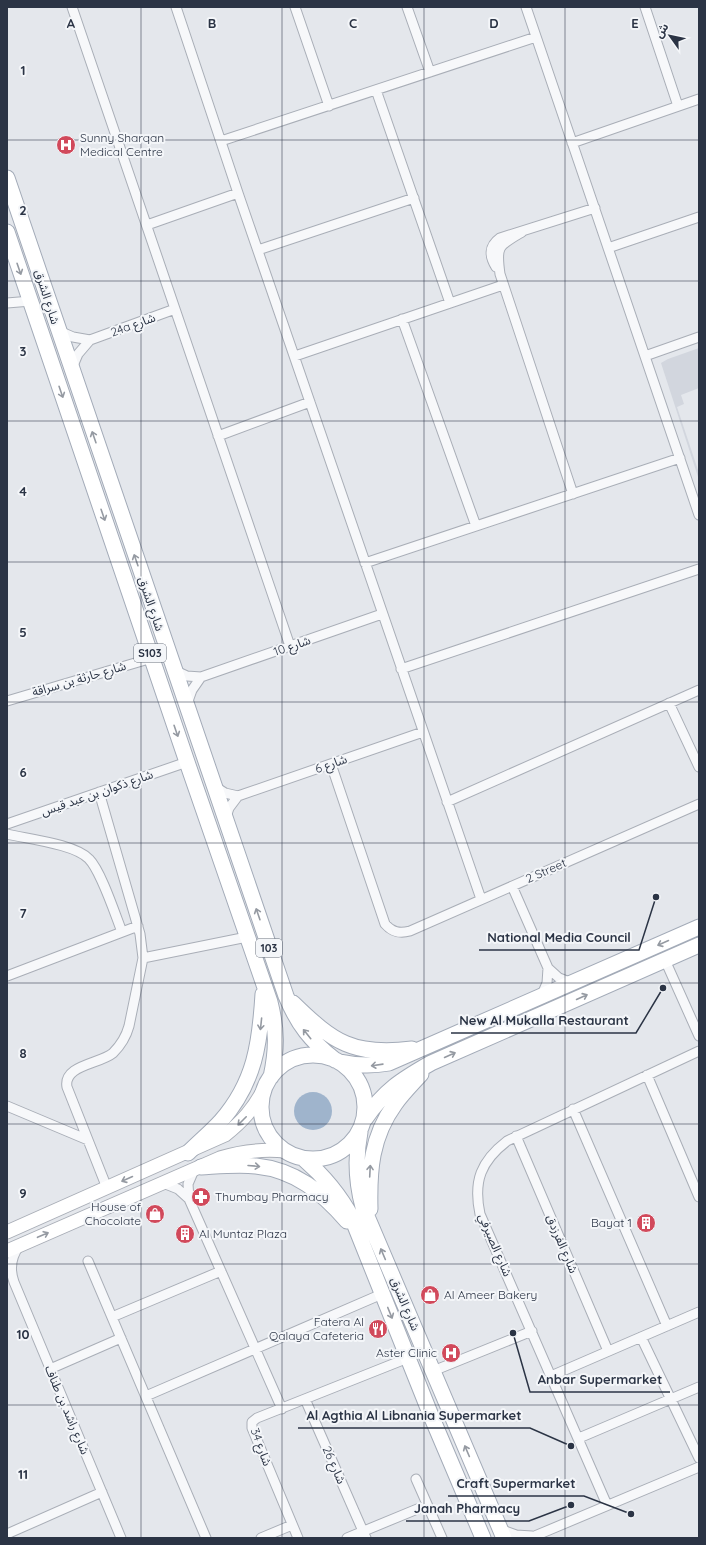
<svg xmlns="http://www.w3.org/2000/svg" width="706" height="1545" viewBox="0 0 706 1545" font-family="Quicksand,'Noto Sans Arabic',sans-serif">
<rect width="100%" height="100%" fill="#e4e7ec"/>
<path fill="#d2d6de" d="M699,348V388L681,395L684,404L677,407L699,473V480L661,363L668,359Z"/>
<path fill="#9fb4cc" d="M294 1111a19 19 0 1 1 38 0a19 19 0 1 1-38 0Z"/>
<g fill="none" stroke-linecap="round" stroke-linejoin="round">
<defs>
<path id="street" d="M72,7L290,646
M176,7L238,193L481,899
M295,7L329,106
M407,7L430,72
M526,7L699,515
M645,7L678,106
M376,90L450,303
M221,141L536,37
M572,143L699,99
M147,225L238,193
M522,232C498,246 496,246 500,274L573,494
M608,248L699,217
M258,250L414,198
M496,267C489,256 489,246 500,238L595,208
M7,303L31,301
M402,319L476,526
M59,331L73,337L90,340
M295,356L503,285
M645,356L699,337
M72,368L78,354L90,340L175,309
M218,436L310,402
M365,563L680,458
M401,669L699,569
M174,670L187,676L201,677L382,614
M7,701L152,658
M669,703L699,767
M187,704L192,690L201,677
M331,764L385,924C392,932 399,934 410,931L699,804
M214,786L225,793L238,796
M99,792L140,934L143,958L129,1026C126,1037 121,1045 113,1053C100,1064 63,1065 67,1087L107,1188
M447,802L699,690
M226,817L229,808L238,796L423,732
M7,824L187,762
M7,834C28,839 75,844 89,859C101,871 115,914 122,932
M512,886L548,968L559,978L572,983
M143,958L247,937
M665,960L699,1036
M7,976L138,926
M541,997L547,983L548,968
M647,1075L699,1197
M7,1106L88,1140
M573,1109L667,1326
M516,1136L608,1351
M194,1170L188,1184L189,1199L282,1409
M163,1183L178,1189L189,1199
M19,1246C11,1257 9,1268 14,1282L121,1538
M88,1261L206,1538
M112,1317L221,1271
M641,1337L699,1458
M50,1369L121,1338
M433,1371L532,1331
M551,1376L699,1312
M146,1396L382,1294
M305,1399L366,1538
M579,1438L699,1387
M416,1479L442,1538
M607,1505L480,1214C473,1181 481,1161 507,1141L699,1051
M500,1529L516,1535L532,1536
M7,1534L102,1492
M261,1538L292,1525
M298,1538L252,1428V1422L257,1418L408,1358
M347,1538L427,1505
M530,1538L699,1467"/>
<path id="secondary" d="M7,1232L225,1135C243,1121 253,1109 264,1089
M7,1251L220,1158C242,1151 261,1149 285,1151"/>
<path id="primary" d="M7,178L286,996C298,1025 311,1041 335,1060
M7,232L187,762L270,1002C277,1030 277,1049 271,1077
M293,1003C334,1043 353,1056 412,1049
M261 1107a52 52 0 1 1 104 0a52 52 0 1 1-104 0Z
M340,1062C358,1066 372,1066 389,1063L699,927
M365,1119C384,1091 401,1080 431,1063L699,945
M360,1132C355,1158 356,1181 363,1207L504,1538
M188,1153C199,1142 211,1132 221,1121C255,1082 260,1043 263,994
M304,1159C325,1177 339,1194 352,1218L432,1418L483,1538
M201,1167C219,1166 238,1164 256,1166C295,1170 322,1192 347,1221
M370,1209C369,1171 371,1137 395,1104C402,1094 412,1084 421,1074"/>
</defs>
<use href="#street" stroke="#a9aeb7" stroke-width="11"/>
<use href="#secondary" stroke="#a9aeb7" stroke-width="15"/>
<use href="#primary" stroke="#a3abb8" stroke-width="17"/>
<use href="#street" stroke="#f7f8fa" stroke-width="9"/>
<use href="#secondary" stroke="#fff" stroke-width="13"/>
<use href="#primary" stroke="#fff" stroke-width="15"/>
</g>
<defs><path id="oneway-shaft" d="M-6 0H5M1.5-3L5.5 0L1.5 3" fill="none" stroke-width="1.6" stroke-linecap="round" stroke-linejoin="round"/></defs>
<g stroke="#959aa2">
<use href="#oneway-shaft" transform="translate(19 269) rotate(71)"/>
<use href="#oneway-shaft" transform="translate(61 392) rotate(71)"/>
<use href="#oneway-shaft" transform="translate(94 437) rotate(-109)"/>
<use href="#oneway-shaft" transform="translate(103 515) rotate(71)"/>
<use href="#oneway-shaft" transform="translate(136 560) rotate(-109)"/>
<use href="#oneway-shaft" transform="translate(176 731) rotate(71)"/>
<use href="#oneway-shaft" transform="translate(258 914) rotate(-109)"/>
<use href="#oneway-shaft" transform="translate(663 943) rotate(156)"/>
<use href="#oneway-shaft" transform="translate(582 997) rotate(-24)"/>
<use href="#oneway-shaft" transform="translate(261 1024) rotate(96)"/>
<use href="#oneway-shaft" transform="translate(307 1034) rotate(-129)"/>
<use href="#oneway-shaft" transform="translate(450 1055) rotate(-24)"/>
<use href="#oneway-shaft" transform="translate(377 1065) rotate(172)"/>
<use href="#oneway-shaft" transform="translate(242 1121) rotate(135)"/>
<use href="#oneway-shaft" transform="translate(254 1166) rotate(5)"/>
<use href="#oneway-shaft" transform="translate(370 1171) rotate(-87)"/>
<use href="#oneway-shaft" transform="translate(127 1179) rotate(156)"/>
<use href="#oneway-shaft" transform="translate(43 1235) rotate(-23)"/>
<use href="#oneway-shaft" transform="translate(383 1254) rotate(-113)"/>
<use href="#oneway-shaft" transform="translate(390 1313) rotate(68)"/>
<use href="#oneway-shaft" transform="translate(467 1451) rotate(-113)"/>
</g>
<path fill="none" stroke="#2b3445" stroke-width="1" stroke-opacity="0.55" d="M141,7V1538M282,7V1538M424,7V1538M565,7V1538M7,140H699M7,281H699M7,421H699M7,562H699M7,702H699M7,843H699M7,983H699M7,1124H699M7,1264H699M7,1405H699"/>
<defs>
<symbol id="hospital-disc" viewBox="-11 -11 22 22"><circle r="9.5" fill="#d1495b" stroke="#f4f6f9"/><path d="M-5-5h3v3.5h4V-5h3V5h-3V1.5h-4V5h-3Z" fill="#fff"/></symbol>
<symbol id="pharmacy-disc" viewBox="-11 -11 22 22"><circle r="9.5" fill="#d1495b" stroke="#f4f6f9"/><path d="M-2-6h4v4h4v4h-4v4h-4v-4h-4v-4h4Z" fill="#fff"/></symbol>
<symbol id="shop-disc" viewBox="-11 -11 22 22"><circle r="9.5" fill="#d1495b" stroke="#f4f6f9"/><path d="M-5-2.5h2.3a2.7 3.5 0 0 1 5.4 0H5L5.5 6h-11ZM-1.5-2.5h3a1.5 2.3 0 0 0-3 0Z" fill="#fff"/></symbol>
<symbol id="building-disc" viewBox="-11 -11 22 22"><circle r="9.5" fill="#d1495b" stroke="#f4f6f9"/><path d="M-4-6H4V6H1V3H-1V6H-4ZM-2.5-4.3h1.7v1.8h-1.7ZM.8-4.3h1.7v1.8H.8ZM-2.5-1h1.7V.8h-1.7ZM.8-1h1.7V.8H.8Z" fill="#fff"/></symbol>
<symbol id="restaurant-disc" viewBox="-11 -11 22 22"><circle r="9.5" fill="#d1495b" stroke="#f4f6f9"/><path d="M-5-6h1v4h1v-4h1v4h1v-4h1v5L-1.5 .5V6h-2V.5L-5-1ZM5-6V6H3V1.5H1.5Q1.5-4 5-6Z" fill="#fff"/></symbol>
</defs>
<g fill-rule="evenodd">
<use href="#hospital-disc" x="55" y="134" width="22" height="22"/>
<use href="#pharmacy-disc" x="190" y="1186" width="22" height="22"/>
<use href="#shop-disc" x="144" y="1203" width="22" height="22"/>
<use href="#building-disc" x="635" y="1212" width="22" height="22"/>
<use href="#building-disc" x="174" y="1223" width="22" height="22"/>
<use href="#shop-disc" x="419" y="1284" width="22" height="22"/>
<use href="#restaurant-disc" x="367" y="1318" width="22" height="22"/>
<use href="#hospital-disc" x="440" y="1342" width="22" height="22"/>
</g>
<g text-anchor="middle" stroke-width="4" stroke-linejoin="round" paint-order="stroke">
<g fill="#f4f6f9" stroke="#676e7b" stroke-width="1">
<rect x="134" y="644" width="32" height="18" rx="3"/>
<rect x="256" y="939" width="26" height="18" rx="3"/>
</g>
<g font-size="11" font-weight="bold" fill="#2b3445">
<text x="150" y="657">S103</text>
<text x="269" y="952">103</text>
</g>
<g font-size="12" fill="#2b3445" stroke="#f4f6f9" text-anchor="start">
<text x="80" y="142">Sunny Sharqan<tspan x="80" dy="14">Medical Centre</tspan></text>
<text x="215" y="1201">Thumbay Pharmacy</text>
<text x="141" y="1211" text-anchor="end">House of<tspan x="141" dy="14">Chocolate</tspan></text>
<text x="632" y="1227" text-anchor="end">Bayat 1</text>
<text x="199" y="1238">Al Muntaz Plaza</text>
<text x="444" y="1299">Al Ameer Bakery</text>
<text x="364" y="1326" text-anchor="end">Fatera Al<tspan x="364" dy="14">Qalaya Cafeteria</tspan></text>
<text x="437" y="1357" text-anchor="end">Aster Clinic</text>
</g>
<g font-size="12" fill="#2b3445" stroke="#f4f6f9">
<text transform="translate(47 297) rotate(72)" y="4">شارع الشرق</text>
<text transform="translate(133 325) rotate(-20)" y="4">24a شارع</text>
<text transform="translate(151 604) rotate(71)" y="4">شارع الشرق</text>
<text transform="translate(292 646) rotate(-19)" y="4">شارع 10</text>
<text transform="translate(79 679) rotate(-16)" y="4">شارع حارثة بن سراقة</text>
<text transform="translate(331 764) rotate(-19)" y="4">شارع 6</text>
<text transform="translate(97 793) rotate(-19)" y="4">شارع ذكوان بن عبد قيس</text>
<text transform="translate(546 871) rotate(-24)" y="4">2 Street</text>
<text transform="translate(562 1244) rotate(67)" y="4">شارع الفرزدق</text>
<text transform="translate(495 1245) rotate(67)" y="4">شارع الصيرفي</text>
<text transform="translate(405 1304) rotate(67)" y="4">شارع الشرق</text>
<text transform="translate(67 1410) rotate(67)" y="4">شارع راشد بن طناف</text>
<text transform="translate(261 1447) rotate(70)" y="4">شارع 34</text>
<text transform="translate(334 1465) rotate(66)" y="4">شارع 26</text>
</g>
</g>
<g font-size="13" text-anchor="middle" font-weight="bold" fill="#2b3445" stroke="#f4f6f9" stroke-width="4" stroke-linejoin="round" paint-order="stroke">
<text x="71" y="28">A</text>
<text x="212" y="28">B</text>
<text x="353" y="28">C</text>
<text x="494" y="28">D</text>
<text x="635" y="28">E</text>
<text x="23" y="75">1</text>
<text x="23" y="215">2</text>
<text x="23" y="356">3</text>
<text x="23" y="496">4</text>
<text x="23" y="637">5</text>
<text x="23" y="777">6</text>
<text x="23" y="918">7</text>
<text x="23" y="1058">8</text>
<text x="23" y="1198">9</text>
<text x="23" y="1339">10</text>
<text x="23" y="1479">11</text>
</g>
<path fill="none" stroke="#2b3445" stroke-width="1.5" d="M656 897L639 950H479M663 988L636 1033H451M513 1333L530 1392H670M571 1446L530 1428H298M631 1514L584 1496H448M571 1505L529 1521H406"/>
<g fill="#2b3445" stroke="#f4f6f9" stroke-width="1.5">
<circle cx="656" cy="897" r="4"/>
<circle cx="663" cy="988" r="4"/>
<circle cx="513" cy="1333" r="4"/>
<circle cx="571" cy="1446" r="4"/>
<circle cx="631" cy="1514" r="4"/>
<circle cx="571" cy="1505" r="4"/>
</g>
<g font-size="13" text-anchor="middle" font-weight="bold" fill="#2b3445" stroke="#f4f6f9" stroke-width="4" stroke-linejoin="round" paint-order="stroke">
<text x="559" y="942">National Media Council</text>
<text x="544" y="1025">New Al Mukalla Restaurant</text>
<text x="600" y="1384">Anbar Supermarket</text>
<text x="414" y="1420">Al Agthia Al Libnania Supermarket</text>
<text x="516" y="1488">Craft Supermarket</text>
<text x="467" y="1513">Janah Pharmacy</text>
</g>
<rect width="706" height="1545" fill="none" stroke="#2b3445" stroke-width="16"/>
<g transform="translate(670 36) rotate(303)" stroke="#f4f6f9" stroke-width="3" paint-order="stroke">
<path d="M0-3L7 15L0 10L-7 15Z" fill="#2b3445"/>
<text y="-6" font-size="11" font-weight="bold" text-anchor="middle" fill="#2b3445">ش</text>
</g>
</svg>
